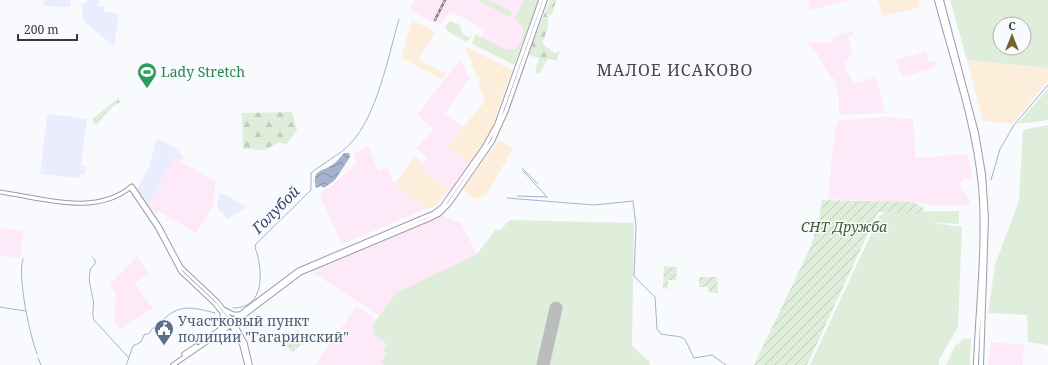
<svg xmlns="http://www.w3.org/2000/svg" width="1048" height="365" viewBox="0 0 1048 365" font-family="'Noto Serif',serif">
<defs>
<pattern id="forest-firs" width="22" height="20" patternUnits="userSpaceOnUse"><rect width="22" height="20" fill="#dfeddb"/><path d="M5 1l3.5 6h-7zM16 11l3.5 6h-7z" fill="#c0ccbd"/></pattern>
<pattern id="park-dots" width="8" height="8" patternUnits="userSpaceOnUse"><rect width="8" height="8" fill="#dfeddb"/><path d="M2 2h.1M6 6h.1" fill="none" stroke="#c0ccbd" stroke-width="1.8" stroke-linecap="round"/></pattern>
<pattern id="garden-furrows" width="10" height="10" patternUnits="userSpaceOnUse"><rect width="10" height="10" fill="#dfeddb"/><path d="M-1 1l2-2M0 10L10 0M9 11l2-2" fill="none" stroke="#c0ccbd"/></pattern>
<pattern id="water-waves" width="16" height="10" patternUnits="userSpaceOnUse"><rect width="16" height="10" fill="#a4b2cc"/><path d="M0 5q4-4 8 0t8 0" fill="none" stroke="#8692a7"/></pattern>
</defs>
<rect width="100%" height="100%" fill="#f9fafd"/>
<path fill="#fceeda" d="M878,0H918L920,7L883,16Z
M412,20L436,32L418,59L447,74L442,79L401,58Z
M466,47L512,70L505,91L502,90L504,94L491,131L482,147L470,163L447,147L485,101L478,82L481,79L476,76Z
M967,60L1048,68V81L1012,124L983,121Z
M499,140L513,149L486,195L473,199L463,189Z
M415,157L424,164L421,168L448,190L436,206L426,209L394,184Z"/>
<path fill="#fee9f8" d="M415,0H535L514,63L478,44L485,30L481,27L450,11L441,24L433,23L410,9Z
M808,0H850L811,10Z
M853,31V35L848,36L853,56L847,58L848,61L844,62L847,73H849L853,84L876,77L885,113L839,115V96L834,78H831L818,55L806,42H834L833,37Z
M926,51L929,62L934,61L936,67L902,77L896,60Z
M460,60L470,78L445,113L463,126L447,147L470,163L451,192L420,168L428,158L416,149L433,129L417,115Z
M886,117L913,119L915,158L968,154L972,175L969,179H965L963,176V181H961V190H963L972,205H931L922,203L828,199L835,128L839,120Z
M369,146L378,171L387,167L394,184L426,209L342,244L319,194L336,182L357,163L353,153Z
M174,158L215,181L214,203L206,219L196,233L159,211L156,214L148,207Z
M442,215L461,223L477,254L396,293L379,315L310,271Z
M0,228L23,231L20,258L0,255Z
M137,256L150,274L134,283L153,308L120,329L114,322L116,296L110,283Z
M357,306L375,319L373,324L388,344L387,354L380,362L384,365H315Z
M991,342L1024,345L1023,365H988Z"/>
<path fill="#ebedfe" d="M44,0H71L70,7L43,6Z
M89,0H99L98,6L104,7V11L119,14L114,46L84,22L81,5Z
M50,114L87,119L81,165L85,166L86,170L83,175L80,174L79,178L40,174L47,117Z
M159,139L175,148L184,157L180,161L174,158L148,207L136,190L149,168L156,141Z
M220,193L233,199L246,207L245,209L227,219L217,207Z"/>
<path fill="#dfeddb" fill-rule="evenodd" d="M479,0H489L511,11L512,15L509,17L479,1Z
M524,0H539L514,65L472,44L475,34L507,50L516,49L520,43L524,30L515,18Z
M950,0H1048V68L967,60ZM1000,24H1024V48H1000Z
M450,21L459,25L463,34L469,37H471V31L472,35L469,40L465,41L447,31L445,26Z
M1048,89V120L1017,124Z
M1048,125V345L1028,342L1027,315L988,313L995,265L1019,201L1023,130Z
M959,211V224L928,222L962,227L958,327L939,360V365H810L880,215H883L884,212Z
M510,220L634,223L632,346L650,362V365H545L558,308L555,307L541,365H384L380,362L387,354L383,351L387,344L374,334L373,324L396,293L477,254L496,229L499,231Z
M971,338L970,365H946L956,344L958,345L962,339Z"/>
<path fill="url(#forest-firs)" d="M550,0H556L552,15H548V28L542,43L554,53L560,52L557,58L559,61L548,59L539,74L535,73L539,58L528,55Z
M292,112L297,130L286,145L279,142L265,150L243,149L242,113Z"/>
<path fill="url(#park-dots)" d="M118,98L121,102L113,106L96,125L92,120Z
M298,330L306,340L292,352L283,343Z"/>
<path fill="url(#garden-furrows)" d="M822,200L913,202L924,208V212L922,214L878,212L807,365H754L811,246L818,224Z
M664,266L677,267L676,280H668V289L663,288Z
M699,277H717L718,293L709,292L708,287H699Z"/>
<path fill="url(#water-waves)" d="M344,153H349L350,157L335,180L324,188L321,186L316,188C312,169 320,173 332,165C337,162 340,157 344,153Z"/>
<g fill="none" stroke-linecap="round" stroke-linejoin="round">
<path stroke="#a4b2cc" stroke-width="1" d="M522,168L538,184
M523,171L547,197
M991,180L1000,149L1014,125L1048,85
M517,196L547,197
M507,198L594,205L633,201L636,226L634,276L655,297L657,329L661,334C689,339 681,332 694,358L712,355L726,365
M92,257L95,260V264L91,268C87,280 91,287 93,299C95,306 91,313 94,320L129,358L126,365
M23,259C17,276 30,336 37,354
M0,307L25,311
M233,308C266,309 263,269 255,247L256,244L311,190V173C323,163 341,154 350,144C377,116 388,57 399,19
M129,357L133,346L141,342L144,335L150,333C151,327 157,327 160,323C178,303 192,307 215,313
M38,358L41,365"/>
<path stroke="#babcbe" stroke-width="13" d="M543,365L556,308"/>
<defs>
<path id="secondary" d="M130,187L157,227L181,272L215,304L230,323
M0,192C42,198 96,217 132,186L159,226L181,267L217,301L233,321
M226,310L233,314H240
M220,328L223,322L222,315"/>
<path id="primary" d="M234,323L245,343L250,365
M231,325L242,345L247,365
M222,333L230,332L236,336
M211,336L299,270L434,213L442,207L485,146L497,124L541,0
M184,354L196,346
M173,365L234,323L300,273L429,219L439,214L449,204L492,142L506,111L545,0"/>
<path id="trunk" d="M937,0C953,61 975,123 981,186C986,245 978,306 976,365
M941,0L976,133L983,174L986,218L981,365"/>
</defs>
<use href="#secondary" stroke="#9b9ca5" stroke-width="5"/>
<use href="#primary" stroke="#9b9ca5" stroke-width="5.5"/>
<use href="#trunk" stroke="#9b9ca5" stroke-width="6"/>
<use href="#secondary" stroke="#fff" stroke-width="3"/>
<use href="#primary" stroke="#fff" stroke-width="3.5"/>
<use href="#trunk" stroke="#fff" stroke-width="4"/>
<defs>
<path id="rail" d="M435,20L445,0"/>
</defs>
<use href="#rail" stroke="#7c7d80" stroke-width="2.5"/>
<use href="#rail" stroke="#f9fafd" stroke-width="1" stroke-dasharray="3" stroke-linecap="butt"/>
</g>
<defs>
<symbol id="stadium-pin" viewBox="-11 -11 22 30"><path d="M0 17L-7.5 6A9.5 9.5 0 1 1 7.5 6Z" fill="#2e9e5b" stroke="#f9fafd"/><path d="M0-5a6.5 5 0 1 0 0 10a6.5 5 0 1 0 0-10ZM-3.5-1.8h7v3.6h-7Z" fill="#fff"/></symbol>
<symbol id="civic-pin" viewBox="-11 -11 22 30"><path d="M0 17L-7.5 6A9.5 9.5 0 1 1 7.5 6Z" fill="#5c6f8a" stroke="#f9fafd"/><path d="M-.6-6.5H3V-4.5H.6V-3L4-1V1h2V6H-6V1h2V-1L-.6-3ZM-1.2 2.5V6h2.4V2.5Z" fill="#fff"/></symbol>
</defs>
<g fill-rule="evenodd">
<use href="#stadium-pin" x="136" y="61" width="22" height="30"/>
<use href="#civic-pin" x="153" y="318" width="22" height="30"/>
</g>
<g text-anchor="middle" stroke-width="3" stroke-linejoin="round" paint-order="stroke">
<g font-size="14" fill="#27864d" stroke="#f9fafd" text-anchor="start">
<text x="161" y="77">Lady Stretch</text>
</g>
<g font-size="14" font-style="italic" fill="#3c5a34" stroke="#f9fafd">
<text x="844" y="232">СНТ Дружба</text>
</g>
<g font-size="14" fill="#4e5e75" stroke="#f9fafd" text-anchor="start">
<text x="178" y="326">Участковый пункт<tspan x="178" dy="16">полиции "Гагаринский"</tspan></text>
</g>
<g font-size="15" font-style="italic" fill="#31466d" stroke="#f9fafd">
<text transform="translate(276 210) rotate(-45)" y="5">Голубой</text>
</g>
<g font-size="16" letter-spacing="1" fill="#45464d" stroke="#f9fafd">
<text x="675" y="76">МАЛОЕ ИСАКОВО</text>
</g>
</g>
<g transform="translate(1012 36)"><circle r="19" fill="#f9fafd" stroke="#abacaf"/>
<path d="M0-3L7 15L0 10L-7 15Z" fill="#75602f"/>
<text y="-6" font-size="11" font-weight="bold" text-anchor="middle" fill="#37383b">С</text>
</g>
<path d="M18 34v6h59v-6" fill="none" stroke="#37383b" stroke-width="2"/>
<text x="24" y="34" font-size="12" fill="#37383b" stroke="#f9fafd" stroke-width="3" paint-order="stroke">200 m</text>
</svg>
